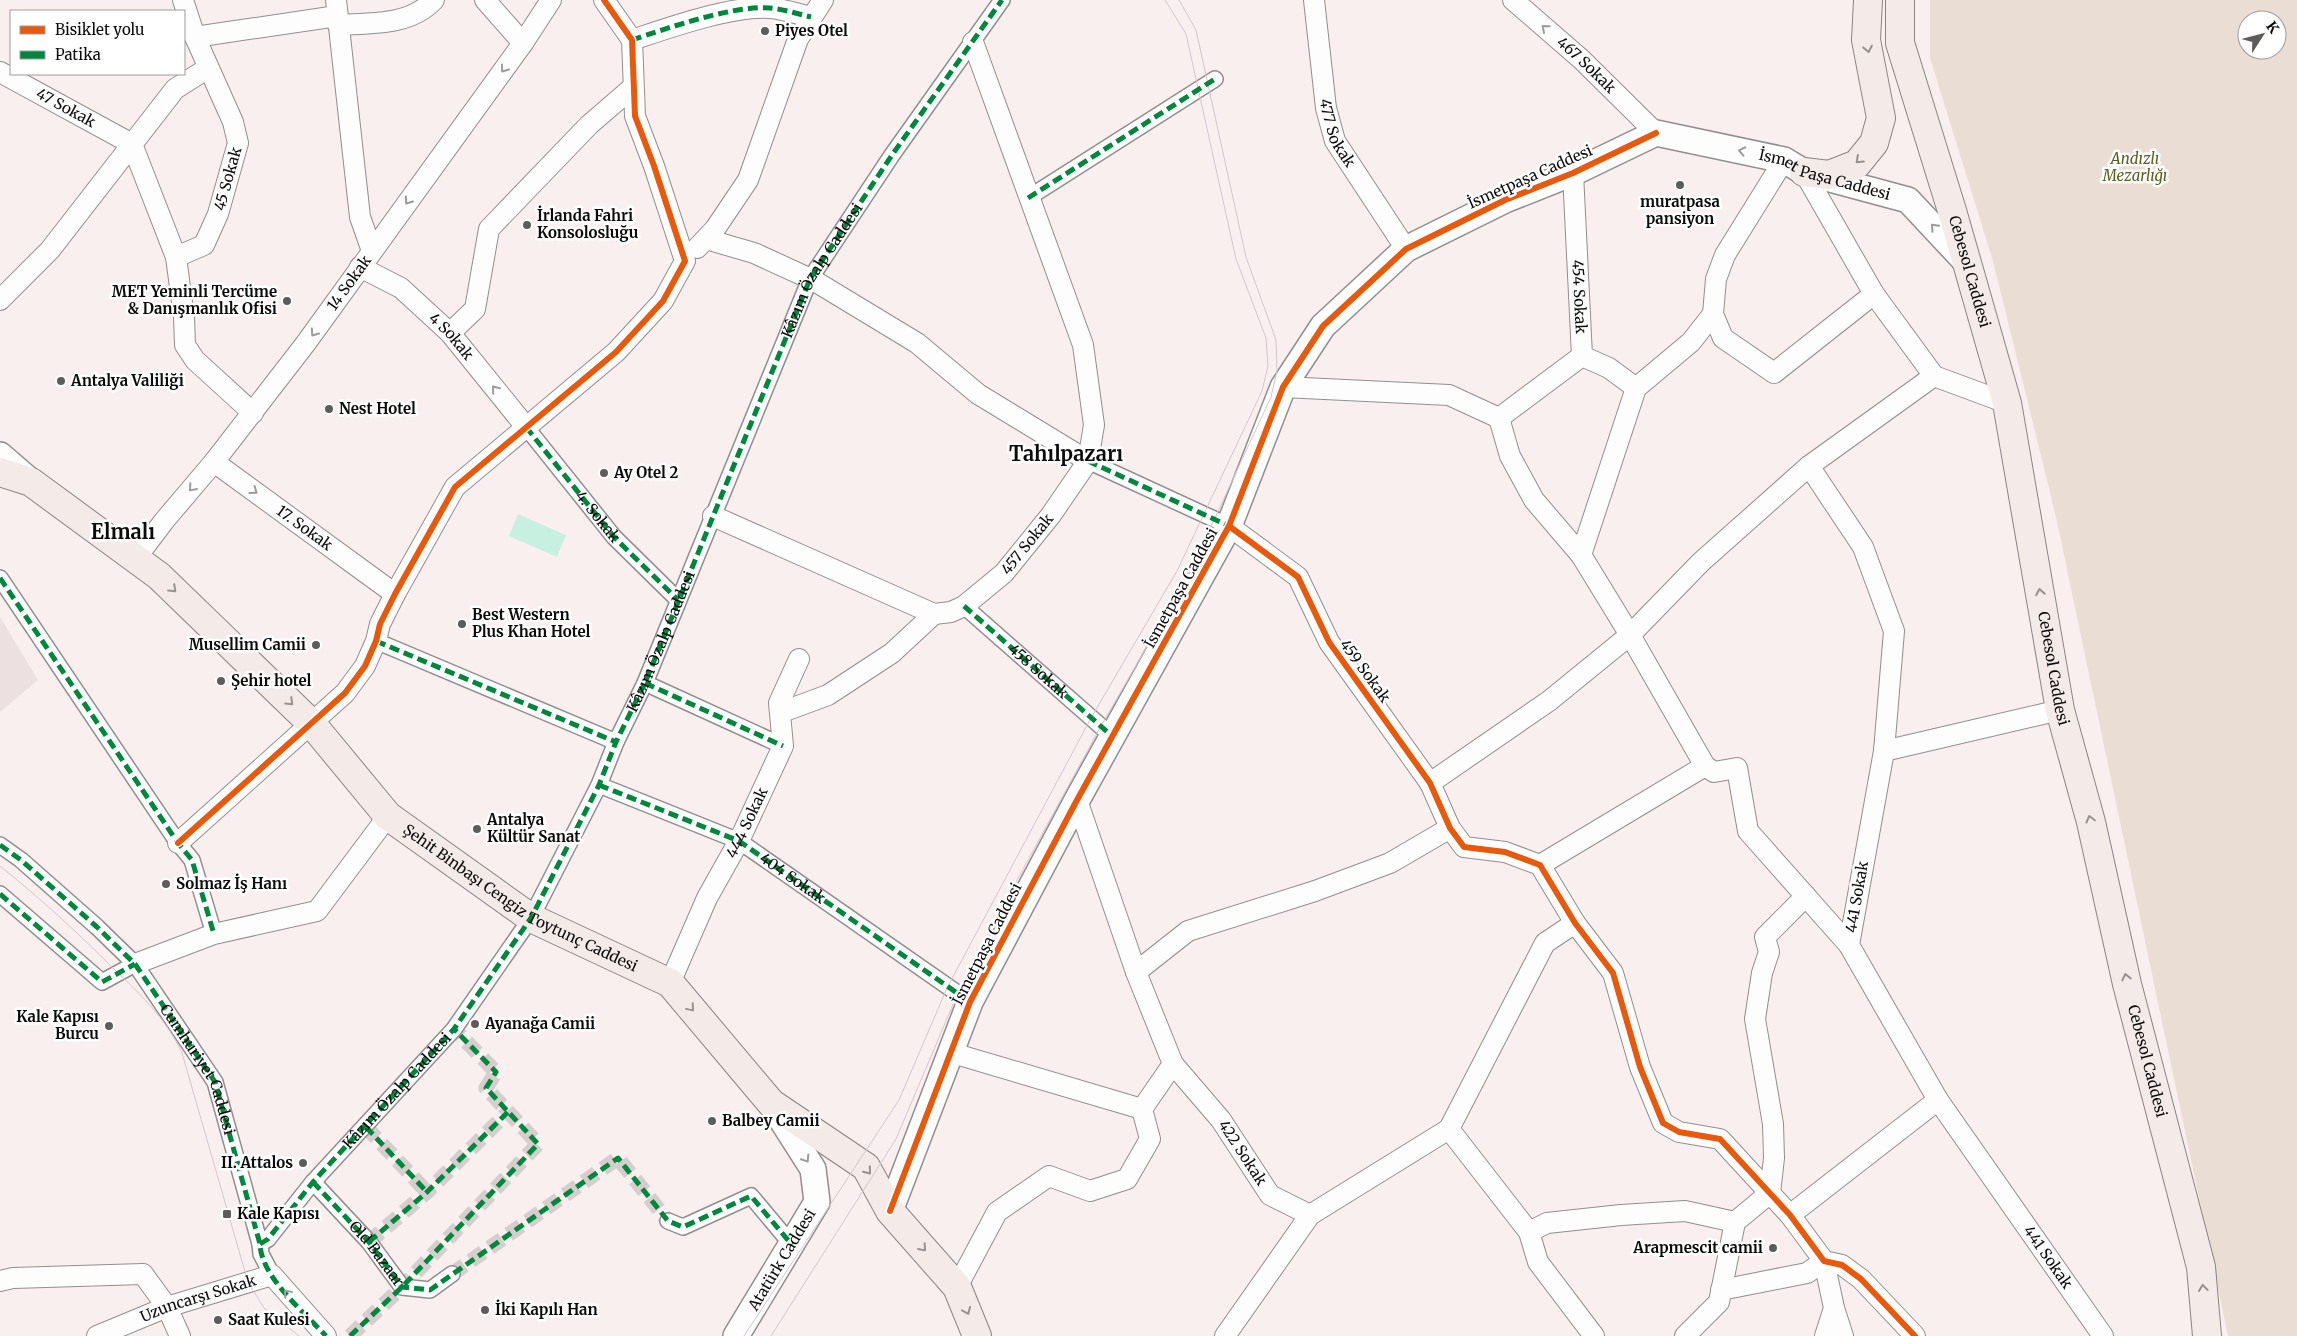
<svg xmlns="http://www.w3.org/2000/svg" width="2297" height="1336" viewBox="0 0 2297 1336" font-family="Merriweather,serif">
<rect width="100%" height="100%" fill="#faefef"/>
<path fill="#eaddd4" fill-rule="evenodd" d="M1930,0H2297V1336H2228L2056,517L1993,261L1930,58ZM2247,20H2277V50H2247Z"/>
<path fill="#ede0e1" d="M0,617L38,680L0,712Z"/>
<path fill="#c8f0e0" d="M518,514L566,535L557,557L509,536Z"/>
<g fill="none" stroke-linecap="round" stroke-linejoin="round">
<path stroke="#d6cdcd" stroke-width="15" stroke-dasharray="15 8" stroke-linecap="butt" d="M366,1127L427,1192
M369,1242L427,1192L508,1112
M452,1274L618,1158L668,1221
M350,1336L402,1287L538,1144L486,1088L496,1072L454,1029"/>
<defs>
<g id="pedestrian">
<path d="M1028,198L1215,79"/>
<path id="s1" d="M526,427L614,537L678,600"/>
<path d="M1088,461L1229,526"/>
<path d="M0,578L178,843L192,860L214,934"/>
<path id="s2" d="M964,606L1112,736"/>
<path d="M376,641L616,742"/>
<path d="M645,683L783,746"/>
<path id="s3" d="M599,785L739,841L970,1002"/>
<path id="s4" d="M0,845L21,860L97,927L135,964L215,1082L260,1244L261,1254L272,1275"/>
<path d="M0,894L102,982L135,964"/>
<path d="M313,1182L369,1242L402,1287L430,1290L452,1274"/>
<path d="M668,1221L683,1227L751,1196L792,1245"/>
<path d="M260,1244L268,1239L313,1182L454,1029L531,918L599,785L616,742L645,683L810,279L892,155L1002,0"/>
</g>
<g id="minor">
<path d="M336,0L360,217L372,251"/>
<path d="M485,0L523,43"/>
<path id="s5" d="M1314,0L1326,108L1335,141L1406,249"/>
<path id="s6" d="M1513,0L1581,59L1656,133"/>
<path d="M338,25C372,23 409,26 434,0"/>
<path d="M195,37L337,16"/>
<path d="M632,40C668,28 733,5 770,8C783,9 798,14 811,17"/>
<path id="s7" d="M0,72L132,144L176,257L184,317L185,345L195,360L253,413"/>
<path d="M1784,160L1725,255L1716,279L1713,314L1723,338L1774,373L1874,294"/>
<path d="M1804,172L1874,294L1934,376L2007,403"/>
<path id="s8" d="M1573,173L1582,356L1609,368L1636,388"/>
<path d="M706,239L754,253L813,280L917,343L978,394L1088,461"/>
<path d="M697,248L715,229L748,180L798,39L823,0"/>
<path id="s9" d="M176,257L204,245L218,214L238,143L233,122L195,37L183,0"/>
<path id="s10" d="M360,267L401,288L450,333L526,427"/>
<path d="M0,300L50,250L175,89L208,68"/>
<path d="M450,333L475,309L489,229L589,125L633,87"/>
<path d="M1283,387L1449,395L1499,418L1510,456L1534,500L1581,555L1630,635L1705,766L1714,772L1737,768L1748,831L1849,945"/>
<path d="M1499,418L1582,356"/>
<path id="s11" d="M214,462L395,594"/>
<path id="s12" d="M1809,466L1863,547L1894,631L1884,751L1849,945L1938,1100L2103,1336"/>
<path id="s13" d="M713,516L934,614L951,612L964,606L1004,573L1051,515L1088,461L1094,425L1083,345L973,42"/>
<path d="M1229,526L1298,577L1329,642L1430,783L1450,828L1464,847L1505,852L1540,865L1575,923L1613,973L1640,1067L1663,1123L1679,1132L1720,1139L1790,1215L1824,1261L1842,1265L1861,1279L1915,1336"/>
<path d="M1581,555L1636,388L1691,342L1713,314"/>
<path id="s14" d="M136,558L164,521L214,462L306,343L523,43L551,0"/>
<path d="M782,712L828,695L892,653L934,614"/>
<path d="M1884,751L2060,710"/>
<path d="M1430,783L1549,701L1630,635L1701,562L1809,466L1934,376"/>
<path id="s15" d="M1077,800L1136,972L1173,1064L1221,1120L1270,1195L1310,1215L1449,1129L1529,1232L1538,1262L1594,1336"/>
<path d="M178,843L345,693L365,666L376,641L380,624L395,594L455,487L616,352L663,301L685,261L654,166L635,116L632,40L604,0"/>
<path d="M1540,865L1705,766"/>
<path d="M135,964L214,934L317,911L388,816"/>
<path d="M1136,972L1188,931L1315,891L1390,863L1450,828"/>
<path id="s16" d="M670,983L707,898L739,841L783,746L779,703L799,659"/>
<path d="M949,1052L1142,1109"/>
<path d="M1449,1129L1545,943L1575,923"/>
<path d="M1790,1215L1938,1100"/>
<path d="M1529,1232L1547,1223L1621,1215L1685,1211L1735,1222"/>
<path d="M0,1281L13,1278L143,1274L167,1307L180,1336"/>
<path d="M957,1287L997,1212L1049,1176L1090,1191L1127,1179L1150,1139L1142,1109L1173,1064"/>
<path d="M1721,1290L1807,1273L1824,1261L1834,1308L1825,1336"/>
<path d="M1834,1308L1843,1336"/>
<path id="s17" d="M97,1336L167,1307L272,1275L326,1336"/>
<path d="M1225,1336L1310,1215"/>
<path d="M1685,1336L1719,1302L1735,1222L1770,1193L1774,1158L1773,1124L1755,1019L1762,973L1769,952L1765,937L1806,896"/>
</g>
<g id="tertiary">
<path d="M0,455L29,480"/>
<path id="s18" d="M890,1211L970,1002L1077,800L1229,526L1283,387L1323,326L1406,249L1505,200L1573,173L1656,133L1784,160L1804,172L1908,200L1967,263"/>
<path id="s19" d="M736,1336L817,1202L813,1169L771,1103"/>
</g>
<g id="secondary">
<path id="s20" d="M1900,0V43L1953,214L2007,403L2060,710L2091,822L2127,984L2201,1267L2207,1336"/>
<path d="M1804,172L1829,175L1857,164L1874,143L1881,118L1866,40L1868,0"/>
<path id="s21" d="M0,472L31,482L159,576L312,724L388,816L531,918L670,983L771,1103L866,1167L890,1211L957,1287L977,1336"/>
</g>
</defs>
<use href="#pedestrian" stroke="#938e8e" stroke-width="18"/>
<use href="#minor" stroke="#938e8e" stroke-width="22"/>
<use href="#tertiary" stroke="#938e8e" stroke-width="28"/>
<use href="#secondary" stroke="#898484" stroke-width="30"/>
<use href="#pedestrian" stroke="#fefdfd" stroke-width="15"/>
<use href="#minor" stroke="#fefdfd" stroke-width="20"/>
<use href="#tertiary" stroke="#fefdfd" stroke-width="25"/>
<use href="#secondary" stroke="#f4eae8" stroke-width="28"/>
<path stroke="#d5c4d0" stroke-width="1" d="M0,866C41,899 76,931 113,968C140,994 166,1018 182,1053L248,1282L264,1308L299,1336
M744,1336L899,1100L947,988L1091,718L1177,571L1262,391L1268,366L1266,338L1236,259L1186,34L1165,0
M771,1336L896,1139L957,995L998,915L1101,726L1188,576L1271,397L1277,371L1276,340L1246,257L1196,30L1179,0"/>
<g stroke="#00873e" stroke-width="5" stroke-dasharray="10 5" stroke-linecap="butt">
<path d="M632,40C668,28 733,5 770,8C783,9 798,14 811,17"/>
<path d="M1028,198L1215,79"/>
<path d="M526,427L614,537L678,600"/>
<path d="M1088,461L1229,526"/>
<path d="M0,578L178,843L192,860L214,934"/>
<path d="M964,606L1112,736"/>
<path d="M376,641L616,742"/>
<path d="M645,683L783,746"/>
<path d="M599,785L739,841L970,1002"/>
<path d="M0,845L21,860L97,927L135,964L215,1082L260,1244C261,1277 304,1312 326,1336"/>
<path d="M0,894L102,982L135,964"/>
<path d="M366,1127L427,1192"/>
<path id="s22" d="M313,1182L369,1242L402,1287L430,1290L618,1158L668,1221L683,1227L751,1196L792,1245"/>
<path d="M369,1242L427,1192L508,1112"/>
<path id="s23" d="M260,1244L268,1239L313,1182L454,1029L531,918L599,785L616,742L645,683L810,279L892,155L1002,0"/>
<path d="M350,1336L402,1287L538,1144L486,1088L496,1072L454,1029"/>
</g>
<defs>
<path id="cycleway" d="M1229,526L1298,577L1329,642L1430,783L1450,828L1464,847L1505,852L1540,865L1575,923L1613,973L1640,1067L1663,1123L1679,1132L1720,1139L1790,1215L1824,1261L1842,1265L1861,1279L1915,1336
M178,843L345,693L365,666L376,641L380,624L395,594L455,487L616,352L663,301L685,261L654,166L635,116L632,40L604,0
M890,1211L970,1002L1077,800L1229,526L1283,387L1323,326L1406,249L1505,200L1573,173L1656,133"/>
</defs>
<use href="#cycleway" stroke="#fff" stroke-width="9"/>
<use href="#cycleway" stroke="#e8590c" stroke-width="6"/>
</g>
<defs><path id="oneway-chevron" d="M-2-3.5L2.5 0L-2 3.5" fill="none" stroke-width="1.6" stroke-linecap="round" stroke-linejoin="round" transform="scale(1.25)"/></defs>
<g stroke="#9d9c9c">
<use href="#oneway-chevron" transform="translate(1545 28) rotate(-139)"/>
<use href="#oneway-chevron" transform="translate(504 69) rotate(126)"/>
<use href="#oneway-chevron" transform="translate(1742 151) rotate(-168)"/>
<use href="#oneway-chevron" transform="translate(408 201) rotate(126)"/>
<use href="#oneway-chevron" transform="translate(1934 227) rotate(-133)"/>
<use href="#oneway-chevron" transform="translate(314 333) rotate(125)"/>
<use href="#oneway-chevron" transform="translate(495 389) rotate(-129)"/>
<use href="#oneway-chevron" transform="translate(192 488) rotate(131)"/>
<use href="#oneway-chevron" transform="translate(254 491) rotate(36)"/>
<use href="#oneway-chevron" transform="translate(806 1159) rotate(57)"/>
<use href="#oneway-chevron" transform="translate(287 1293) rotate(-131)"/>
</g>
<g stroke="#979190">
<use href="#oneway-chevron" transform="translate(1868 49) rotate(79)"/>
<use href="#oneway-chevron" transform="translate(1859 160) rotate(137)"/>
<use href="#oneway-chevron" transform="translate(173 589) rotate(44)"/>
<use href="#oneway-chevron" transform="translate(2040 592) rotate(-100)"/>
<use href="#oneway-chevron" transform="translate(290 702) rotate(44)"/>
<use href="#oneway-chevron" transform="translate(2090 819) rotate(-105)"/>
<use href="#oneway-chevron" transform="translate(2126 977) rotate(-103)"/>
<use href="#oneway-chevron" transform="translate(691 1008) rotate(50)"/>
<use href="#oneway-chevron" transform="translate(868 1171) rotate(51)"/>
<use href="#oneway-chevron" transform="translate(923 1248) rotate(49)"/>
<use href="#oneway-chevron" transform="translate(2203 1288) rotate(-97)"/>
<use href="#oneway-chevron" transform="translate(967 1311) rotate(67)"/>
</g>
<g fill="#5f5b5b" stroke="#fff" stroke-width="2">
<circle cx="765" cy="31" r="5"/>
<circle cx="1680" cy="185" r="5"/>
<circle cx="527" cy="225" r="5"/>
<circle cx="287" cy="301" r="5"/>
<circle cx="61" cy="381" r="5"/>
<circle cx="329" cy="409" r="5"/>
<circle cx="604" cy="473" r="5"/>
<circle cx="462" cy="624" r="5"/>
<circle cx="316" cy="645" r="5"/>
<circle cx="221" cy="681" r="5"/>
<circle cx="477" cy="829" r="5"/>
<circle cx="166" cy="884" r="5"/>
<circle cx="475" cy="1024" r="5"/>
<circle cx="109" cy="1026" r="5"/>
<circle cx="712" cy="1121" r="5"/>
<circle cx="303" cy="1163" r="5"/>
<rect x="222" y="1209" width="10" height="10" rx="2.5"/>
<circle cx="1773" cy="1248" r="5"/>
<circle cx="485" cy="1310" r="5"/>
<circle cx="218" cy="1320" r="5"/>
</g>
<g text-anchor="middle" stroke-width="5" stroke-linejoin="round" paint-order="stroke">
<g font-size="15" font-weight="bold" fill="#0b0b0b" stroke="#fff" text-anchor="start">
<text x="775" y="36">Piyes Otel</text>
<text x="1680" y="207" text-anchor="middle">muratpasa<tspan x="1680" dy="17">pansiyon</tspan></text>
<text x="537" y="221">İrlanda Fahri<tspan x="537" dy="17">Konsolosluğu</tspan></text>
<text x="277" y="297" text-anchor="end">MET Yeminli Tercüme<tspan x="277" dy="17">&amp; Danışmanlık Ofisi</tspan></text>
<text x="71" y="386">Antalya Valiliği</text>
<text x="339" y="414">Nest Hotel</text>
<text x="614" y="478">Ay Otel 2</text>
<text x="472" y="620">Best Western<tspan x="472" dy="17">Plus Khan Hotel</tspan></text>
<text x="306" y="650" text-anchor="end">Musellim Camii</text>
<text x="231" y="686">Şehir hotel</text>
<text x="487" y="825">Antalya<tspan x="487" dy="17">Kültür Sanat</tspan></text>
<text x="176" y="889">Solmaz İş Hanı</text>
<text x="99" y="1022" text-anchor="end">Kale Kapısı<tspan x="99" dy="17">Burcu</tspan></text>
<text x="485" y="1029">Ayanağa Camii</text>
<text x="722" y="1126">Balbey Camii</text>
<text x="293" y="1168" text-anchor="end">II. Attalos</text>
<text x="237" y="1219">Kale Kapısı</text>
<text x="1763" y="1253" text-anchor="end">Arapmescit camii</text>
<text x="495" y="1315">İki Kapılı Han</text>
<text x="228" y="1325">Saat Kulesi</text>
</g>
<g font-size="15" fill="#0b0b0b" stroke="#fff">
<text dy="5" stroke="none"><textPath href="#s6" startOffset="98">467 Sokak</textPath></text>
<text dy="5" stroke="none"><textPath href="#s7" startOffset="75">47 Sokak</textPath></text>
<text dy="5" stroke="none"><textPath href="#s5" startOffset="136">477 Sokak</textPath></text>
<text dy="5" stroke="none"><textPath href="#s18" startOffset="1551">İsmet Paşa Caddesi</textPath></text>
<text transform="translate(1530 177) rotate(-24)" y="5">İsmetpaşa Caddesi</text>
<text dy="5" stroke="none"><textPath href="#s9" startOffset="101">45 Sokak</textPath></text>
<text dy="5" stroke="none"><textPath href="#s23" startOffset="1136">Kâzım Özalp Caddesi</textPath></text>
<text dy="5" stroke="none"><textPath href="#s20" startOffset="282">Cebesol Caddesi</textPath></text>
<text dy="5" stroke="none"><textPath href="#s14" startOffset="348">14 Sokak</textPath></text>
<text dy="5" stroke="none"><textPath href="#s8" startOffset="124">454 Sokak</textPath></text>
<text dy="5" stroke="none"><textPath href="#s10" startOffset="116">4 Sokak</textPath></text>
<text dy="5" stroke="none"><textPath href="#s1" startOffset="115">4. Sokak</textPath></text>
<text dy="5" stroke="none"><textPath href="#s11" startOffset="112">17. Sokak</textPath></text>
<text dy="5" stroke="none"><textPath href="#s13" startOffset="362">457 Sokak</textPath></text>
<text transform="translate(1181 588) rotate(-61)" y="5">İsmetpaşa Caddesi</text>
<text dy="5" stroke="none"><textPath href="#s23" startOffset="731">Kâzım Özalp Caddesi</textPath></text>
<text dy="5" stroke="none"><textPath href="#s20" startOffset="688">Cebesol Caddesi</textPath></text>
<text dy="5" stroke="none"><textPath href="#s2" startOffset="99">458 Sokak</textPath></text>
<text transform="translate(1365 671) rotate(54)" y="5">459 Sokak</text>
<text dy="5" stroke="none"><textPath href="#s16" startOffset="178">444 Sokak</textPath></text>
<text dy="5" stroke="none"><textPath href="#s3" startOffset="216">404 Sokak</textPath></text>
<text dy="5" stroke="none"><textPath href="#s21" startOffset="680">Şehit Binbaşı Cengiz Toytunç Caddesi</textPath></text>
<text transform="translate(1857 897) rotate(-80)" y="5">441 Sokak</text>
<text transform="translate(987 944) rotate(-63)" y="5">İsmetpaşa Caddesi</text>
<text dy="5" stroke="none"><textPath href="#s20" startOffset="1092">Cebesol Caddesi</textPath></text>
<text dy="5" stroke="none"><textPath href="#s4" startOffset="304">Cumhuriyet Caddesi</textPath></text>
<text dy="5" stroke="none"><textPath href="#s23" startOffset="206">Kâzım Özalp Caddesi</textPath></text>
<text dy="5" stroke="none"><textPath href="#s15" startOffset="394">422 Sokak</textPath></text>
<text dy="5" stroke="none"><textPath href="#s22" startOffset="96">Old Bazaar</textPath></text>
<text dy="5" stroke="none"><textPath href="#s12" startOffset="875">441 Sokak</textPath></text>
<text dy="5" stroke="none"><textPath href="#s19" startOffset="89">Atatürk Caddesi</textPath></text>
<text dy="5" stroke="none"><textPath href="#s17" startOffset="108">Uzuncarşı Sokak</textPath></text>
</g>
<g font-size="15" font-style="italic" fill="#5b5d21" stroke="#fff">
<text x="2135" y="164">Andızlı<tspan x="2135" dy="17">Mezarlığı</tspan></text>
</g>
<g font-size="20" font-weight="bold" fill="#0b0b0b" stroke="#fff">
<text x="1066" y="461">Tahılpazarı</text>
<text x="123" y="539">Elmalı</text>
</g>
</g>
<rect x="10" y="10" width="175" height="65" fill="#ffffff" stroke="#9d9d9d"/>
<rect x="20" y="26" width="25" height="8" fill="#e8590c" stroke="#9d9d9d"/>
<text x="55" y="35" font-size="15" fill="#0b0b0b">Bisiklet yolu</text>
<rect x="20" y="51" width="25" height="8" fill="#00873e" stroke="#9d9d9d"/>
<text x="55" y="60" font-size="15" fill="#0b0b0b">Patika</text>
<g transform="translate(2262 35) rotate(54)"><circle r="24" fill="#ffffff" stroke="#9d9d9d"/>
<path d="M0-4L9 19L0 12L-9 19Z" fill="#5f5b5b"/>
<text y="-8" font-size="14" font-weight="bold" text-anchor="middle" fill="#0b0b0b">K</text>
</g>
</svg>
